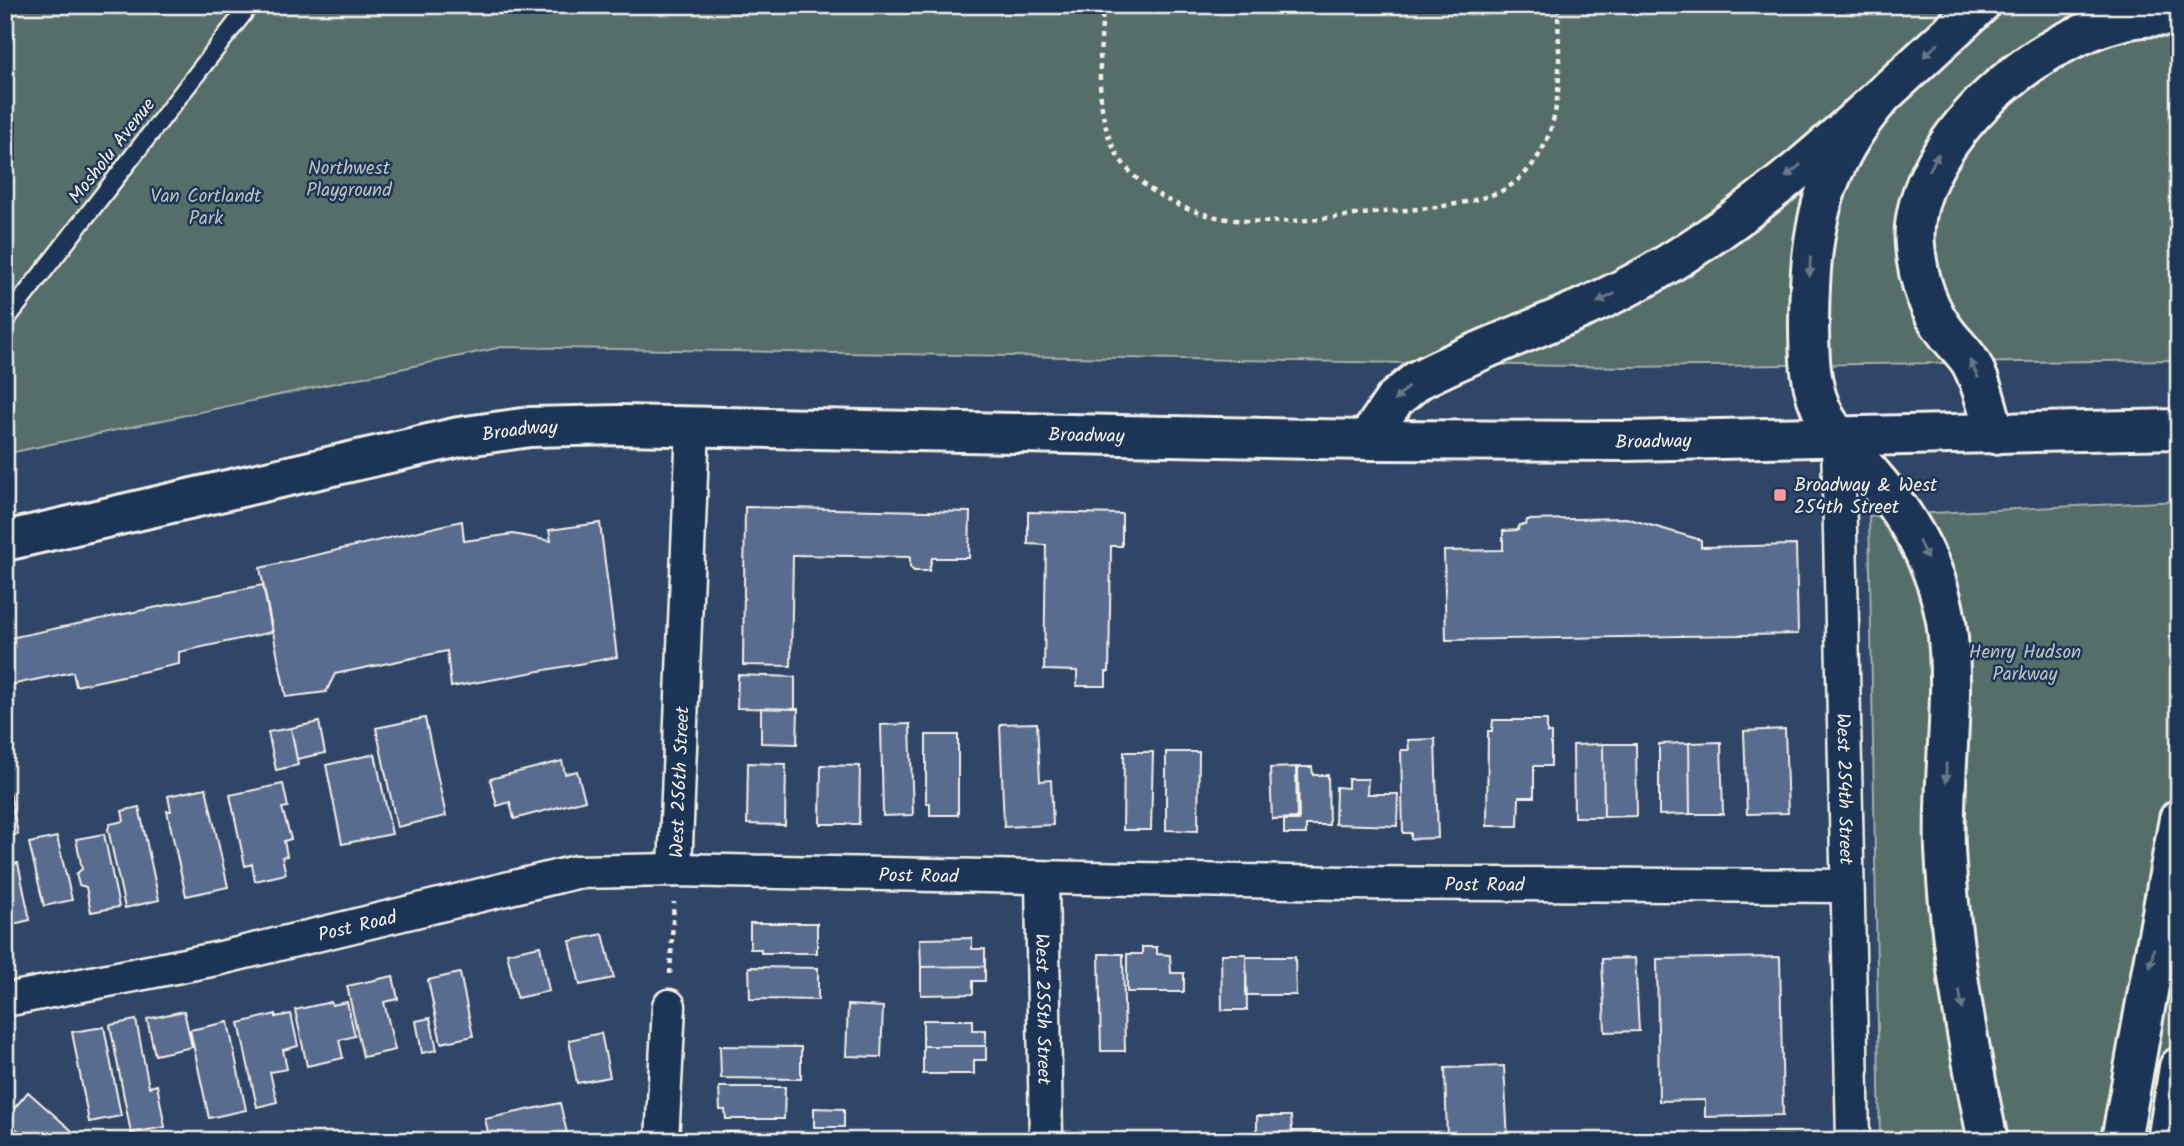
<svg xmlns="http://www.w3.org/2000/svg" width="2184" height="1146" viewBox="0 0 2184 1146" font-family="Kalam,sans-serif">
<rect width="100%" height="100%" fill="#2f4668"/>
<filter id="ink" filterUnits="userSpaceOnUse"><feTurbulence type="fractalNoise" baseFrequency=".0143" numOctaves="2"/><feDisplacementMap in="SourceGraphic" scale="14" xChannelSelector="R" yChannelSelector="G"/><feConvolveMatrix kernelMatrix="1 2 1 2 8 2 1 2 1" color-interpolation-filters="sRGB"/></filter>
<g filter="url(#ink)">
<path fill="#556e6b" stroke="#a4b0aa" stroke-width="2" d="M5,5H2179V360L1626,367L502,347L5,454Z
M2179,501V1141H1880L1869,516Z"/>
<path fill="#586c90" stroke="#f4f1e8" stroke-width="2" d="M745,507L970,512L969,558H932L929,571H914L910,567V557L793,555L791,666L743,665Z
M1028,512L1122,514V546H1111L1109,672H1106V686H1077V671L1044,670L1046,545L1028,544Z
M1626,518L1701,540V547L1796,545L1798,634L1446,640L1444,551L1503,550V531L1518,530L1519,525H1526L1527,520Z
M462,521L464,541L513,534L551,541L549,530L600,523L617,657L451,687L447,651L335,674L326,692L286,697L260,568Z
M263,585L272,632L179,652V664L76,686L73,672L5,686V639Z
M738,675L795,677V709L737,708Z
M761,708L798,709L797,744L761,743Z
M425,718L446,816L397,827L376,728Z
M1493,720H1547V733H1551V766H1534V797H1519L1518,826H1487L1488,731H1492Z
M319,722L325,753L297,759L291,728Z
M1037,723L1040,781L1051,780L1053,825L1004,827L1000,724Z
M910,724L913,815L883,816L881,725Z
M291,728L298,765L276,770L268,732Z
M1785,729L1788,813L1747,814L1744,731Z
M926,735H958V815H930V803H926Z
M1435,739L1438,838L1411,839V833H1403L1401,750H1409L1408,740Z
M1721,742L1723,814H1690L1689,743Z
M1689,743L1690,814L1659,815V744Z
M1603,744H1636L1637,816L1604,817Z
M1603,744L1604,817H1574L1573,745Z
M1124,752H1153L1151,830H1123Z
M1166,752H1199L1198,831L1166,830Z
M375,754L392,834L342,844L326,765Z
M562,761L565,774L577,771L585,800L514,819L510,802L497,806L490,779Z
M748,763L786,764L785,825L747,824Z
M821,765L860,766L859,824H820Z
M1296,767L1297,818L1272,819L1270,768Z
M1298,767H1312L1313,775H1328L1329,825H1306V834H1284V820H1299Z
M1348,779H1368L1367,794H1398L1397,826L1335,824L1336,787L1348,788Z
M283,784L288,807L282,808L291,839L284,841L287,856L282,857L286,874L255,881L252,864L245,866L230,795Z
M206,788L228,887L186,896L167,811H171L168,796Z
M10,792L18,834L5,837V793Z
M139,807L159,900L125,908L108,829L110,824L124,821L122,811Z
M104,834L119,907L91,912L86,887L79,885L76,874L82,869L76,839Z
M57,837L72,900L44,906L29,843Z
M18,863L30,920L5,926V866Z
M750,923H817V953H761V949H750Z
M603,934L614,978L580,985L570,941Z
M972,938V949H985V966L921,967L920,939Z
M540,946L549,991L517,998L507,953Z
M1142,947H1157V954L1170,955L1171,973H1184V992H1127V954H1142Z
M1099,954H1123L1125,1051H1101Z
M1221,954H1246L1247,1010H1222Z
M1246,957H1295L1296,995H1246Z
M1780,957L1783,1115L1705,1117V1100L1659,1101L1657,959Z
M1635,958L1639,1031L1605,1032L1602,959Z
M985,966V981H973V994L921,995V967Z
M749,967L818,968V1000L750,999Z
M460,973L473,1036L441,1043L428,980Z
M393,976L398,999L384,1002L395,1050L363,1057L347,986Z
M331,1002L332,1005L347,1002L355,1036L339,1040L343,1058L307,1066L295,1010Z
M848,1005L883,1007L881,1057L846,1056Z
M184,1011L192,1047L155,1055L147,1019Z
M276,1014V1017L291,1014L298,1046L283,1050L287,1069L270,1072L277,1102L257,1107L239,1023Z
M430,1018L437,1050L422,1053L416,1021Z
M136,1020L149,1087L157,1085L165,1127L131,1133L110,1025Z
M923,1020H973V1030H986V1046H923Z
M228,1022L246,1110L209,1118L190,1030Z
M104,1027L121,1116L89,1122L72,1032Z
M601,1033L610,1077L577,1083L569,1040Z
M720,1046L801,1047V1079L721,1078Z
M923,1046H986V1060H974V1074H923Z
M1504,1066L1508,1141H1447L1445,1068Z
M719,1087H785L784,1119H726L725,1110H720Z
M28,1092L79,1137L83,1141H30L5,1119Z
M560,1103L567,1133L532,1141H490L485,1119Z
M814,1108L844,1109V1127H814Z
M1257,1116H1291L1292,1131H1320V1141H1257Z
M722,1132H781V1141H717L722,1140Z
M567,1133L569,1141H532Z
M1225,1135V1141H1188V1136Z
M1188,1136V1141H1151V1138Z
M1791,1136V1139L1804,1141H1748V1137Z"/>
<g fill="none" stroke-linecap="round" stroke-linejoin="round">
<defs>
<path id="lane" d="M5,321L250,5"/>
<g id="street">
<path id="s1" d="M1838,437L1853,1141"/>
<path id="s2" d="M675,870L693,426"/>
<path id="s3" d="M1042,878L1046,1141"/>
<path id="s4" d="M5,1000L221,958L576,872L675,870L1343,883L1846,886"/>
<path d="M662,1141L669,1006"/>
</g>
<g id="primary">
<path id="s5" d="M5,541L459,437L530,427L620,425L1367,440L1627,441L2179,429"/>
</g>
<path id="highway" d="M1883,95C1820,166 1810,230 1809,321C1809,355 1809,389 1826,419C1839,441 1858,459 1875,479C1911,520 1937,567 1946,621C1957,696 1942,774 1945,849C1950,948 1968,1044 1988,1141
M1995,434C1988,411 1983,385 1971,363C1965,353 1955,344 1948,335C1927,309 1918,278 1915,246C1905,139 2069,0 2179,18
M1367,440L1395,399L1418,380C1494,340 1577,317 1651,274C1773,204 1877,100 1980,5
M2121,1141L2179,819
M2167,1141L2179,1067"/>
</defs>
<use href="#lane" stroke="#f4f1e8" stroke-width="21"/>
<use href="#street" stroke="#f4f1e8" stroke-width="37"/>
<use href="#primary" stroke="#f4f1e8" stroke-width="44"/>
<use href="#highway" stroke="#f4f1e8" stroke-width="44"/>
<path stroke="#f4f1e8" stroke-width="4.5" stroke-dasharray="5 5" stroke-linecap="butt" d="M1103,5C1101,52 1092,114 1118,156C1136,185 1172,206 1204,214C1259,229 1316,219 1372,213C1413,209 1457,208 1497,193C1511,187 1524,176 1533,164C1567,118 1558,59 1558,5
M670,974L674,902"/>
<use href="#lane" stroke="#1d3557" stroke-width="16"/>
<use href="#street" stroke="#1d3557" stroke-width="32"/>
<use href="#primary" stroke="#1d3557" stroke-width="38"/>
<use href="#highway" stroke="#1d3557" stroke-width="38"/>
</g>
<defs><path id="oneway-solid" d="M-6-.8H1V-3.2L6.5 0L1 3.2V.8H-6Z" transform="scale(1.75)"/></defs>
<g fill="#68778a">
<use href="#oneway-solid" transform="translate(1931 50) rotate(137)"/>
<use href="#oneway-solid" transform="translate(1934 162) rotate(-62)"/>
<use href="#oneway-solid" transform="translate(1793 171) rotate(140)"/>
<use href="#oneway-solid" transform="translate(1810 267) rotate(92)"/>
<use href="#oneway-solid" transform="translate(1606 298) rotate(153)"/>
<use href="#oneway-solid" transform="translate(1974 369) rotate(-116)"/>
<use href="#oneway-solid" transform="translate(1401 394) rotate(135)"/>
<use href="#oneway-solid" transform="translate(1923 550) rotate(65)"/>
<use href="#oneway-solid" transform="translate(1946 773) rotate(91)"/>
<use href="#oneway-solid" transform="translate(2152 958) rotate(101)"/>
<use href="#oneway-solid" transform="translate(1961 1000) rotate(81)"/>
</g>
</g>
<rect fill="#ff9aa2" stroke="#1d3557" stroke-width="2.5" x="1773" y="488" width="14" height="14" rx="3.5"/>
<g text-anchor="middle" stroke-width="5" stroke-linejoin="round" paint-order="stroke">
<g font-size="19" fill="#f4f1e8" stroke="#1d3557">
<text transform="translate(111 150) rotate(-52)" y="7">Mosholu Avenue</text>
<text dy="7" stroke="none"><textPath href="#s5" startOffset="527">Broadway</textPath></text>
<text dy="7" stroke="none"><textPath href="#s5" startOffset="1094">Broadway</textPath></text>
<text dy="7" stroke="none"><textPath href="#s5" startOffset="1661">Broadway</textPath></text>
<text dy="7" stroke="none"><textPath href="#s2" startOffset="88">West 256th Street</textPath></text>
<text dy="7" stroke="none"><textPath href="#s1" startOffset="352">West 254th Street</textPath></text>
<text dy="7" stroke="none"><textPath href="#s4" startOffset="928">Post Road</textPath></text>
<text dy="7" stroke="none"><textPath href="#s4" startOffset="1494">Post Road</textPath></text>
<text dy="7" stroke="none"><textPath href="#s4" startOffset="360">Post Road</textPath></text>
<text dy="7" stroke="none"><textPath href="#s3" startOffset="131">West 255th Street</textPath></text>
</g>
<g font-size="19" fill="#bcc3bc" stroke="#1d3557">
<text x="349" y="174">Northwest<tspan x="349" dy="22">Playground</tspan></text>
<text x="206" y="202">Van Cortlandt<tspan x="206" dy="22">Park</tspan></text>
<text x="2025" y="658">Henry Hudson<tspan x="2025" dy="22">Parkway</tspan></text>
</g>
<g font-size="19" fill="#f4f1e8" stroke="#1d3557" text-anchor="start">
<text x="1794" y="491">Broadway &amp; West<tspan x="1794" dy="22">254th Street</tspan></text>
</g>
</g>
<rect width="2184" height="1146" fill="none" stroke="#1d3557" stroke-width="28"/>
<rect x="14" y="14" width="2156" height="1118" fill="none" stroke="#f4f1e8" stroke-width="2.5" filter="url(#ink)"/>
</svg>
